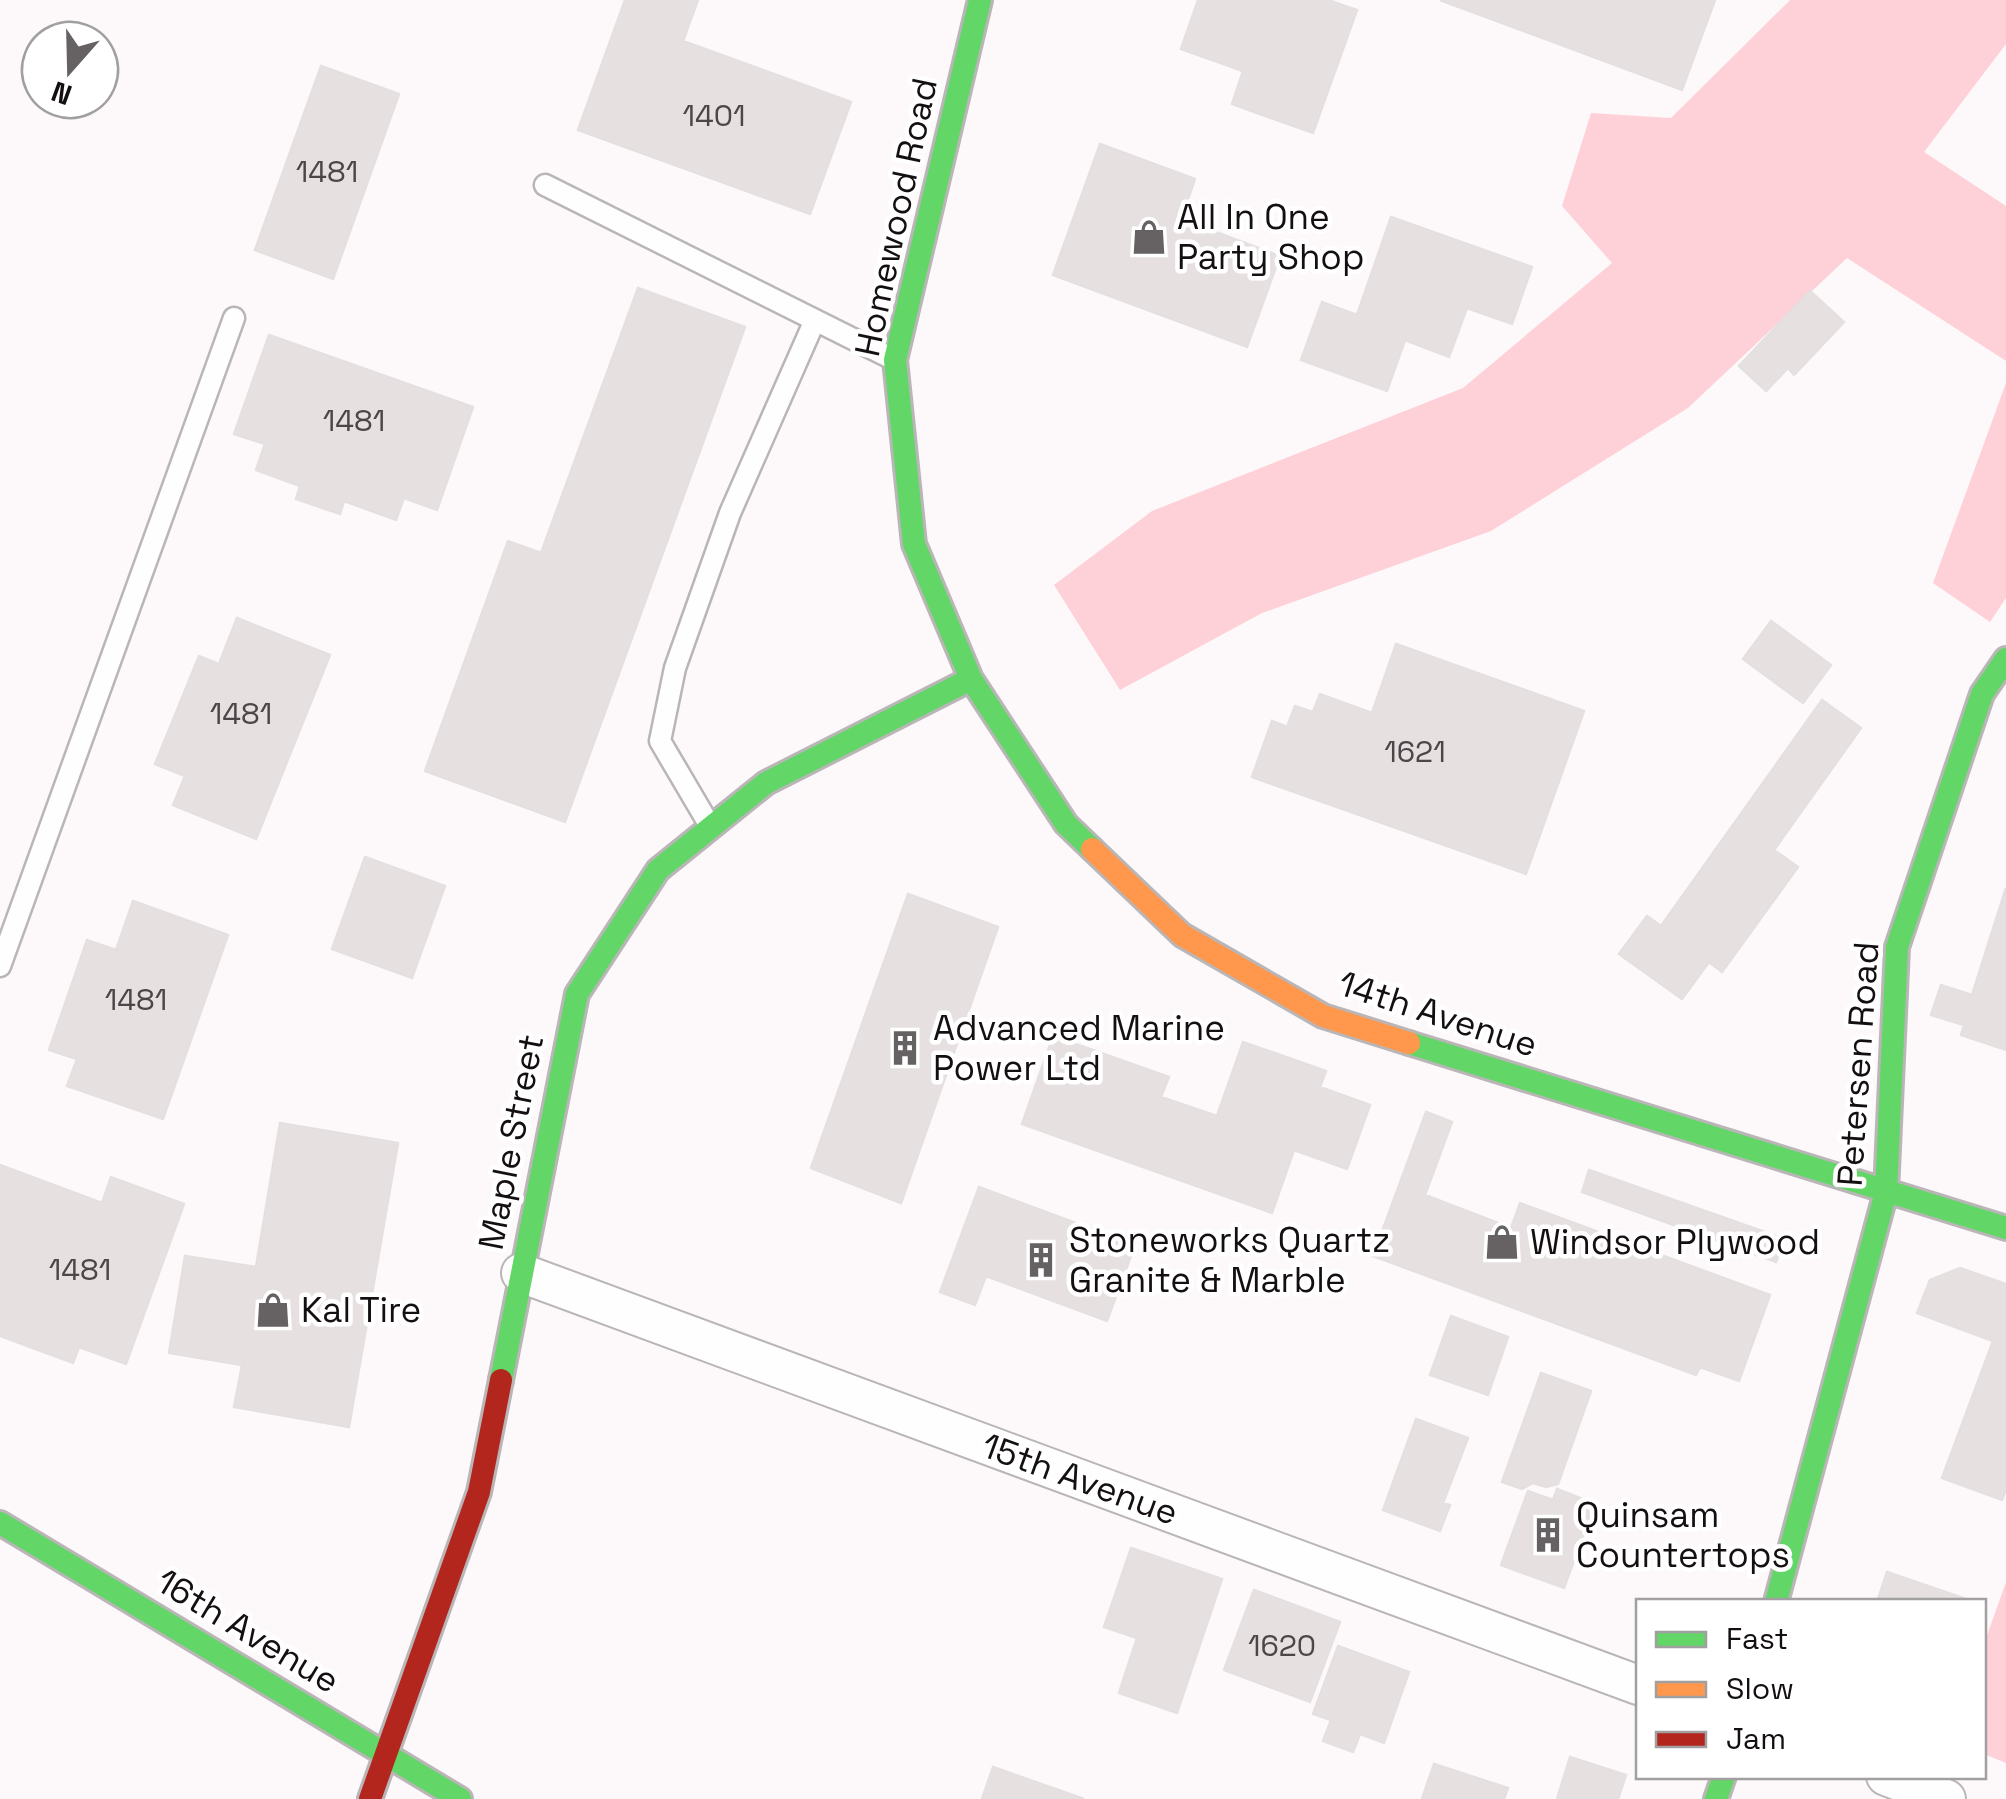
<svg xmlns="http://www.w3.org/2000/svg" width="2006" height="1799" viewBox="0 0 2006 1799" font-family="'Space Grotesk',sans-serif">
<rect width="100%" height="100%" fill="#fdf9fa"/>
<path fill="#fed0d8" d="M1790,0H2006V44L1924,152L2006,206V361L1847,258L1688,408L1491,531L1262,613L1120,690L1054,585L1152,511L1463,388L1612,263L1562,206L1591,113L1671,118Z
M2006,383V598L1990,622L1933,583Z
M2006,1582V1763L1984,1754V1644Z"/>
<path fill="#e6e0e1" stroke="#e4e0e1" stroke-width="2.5" d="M625,0H698L683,41L851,102L810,214L578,130Z
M1198,0H1328L1357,10L1313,133L1232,104L1243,71L1181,49Z
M1440,0H1715L1682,90Z
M321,66L399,94L333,279L255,250Z
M1100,144L1195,179L1181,219L1280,256L1247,347L1053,275Z
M1391,217L1532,267L1512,324L1467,308L1449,357L1405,340L1387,391L1301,360L1322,302L1357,315Z
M638,288L745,327L565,822L425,771L508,541L541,553Z
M1810,291L1844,322L1794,375L1788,368L1766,391L1739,366Z
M269,335L473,407L437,510L404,498L396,520L344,501L340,514L296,499L300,486L256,470L265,444L234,434Z
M237,618L330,655L256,839L173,805L185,776L155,764L199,656L219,664Z
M1771,621L1831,665L1803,703L1743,659Z
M1396,644L1584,711L1526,874L1252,777L1272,721L1287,727L1295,706L1313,712L1320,694L1372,713Z
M1822,700L1861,728L1774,850L1798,867L1722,972L1709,962L1682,999L1619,954L1647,916L1661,926Z
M365,857L445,886L412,978L332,949Z
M2006,888V1050L1961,1035L1964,1025L1931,1015L1941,985L1972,995Z
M908,894L998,927L901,1203L811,1168Z
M133,901L228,935L163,1119L67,1086L77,1059L49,1050L87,940L116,950Z
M1053,1036L1169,1077L1161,1097L1217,1116L1243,1042L1326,1071L1320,1087L1370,1105L1347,1169L1294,1150L1272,1213L1022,1124Z
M1426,1112L1452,1122L1425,1195L1511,1228L1520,1203L1770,1295L1739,1381L1700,1367L1696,1375L1373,1256Z
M280,1123L398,1143L349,1427L234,1407L242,1365L169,1353L185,1256L256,1267Z
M0,1165L102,1203L111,1177L184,1204L126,1364L79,1347L73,1363L0,1336Z
M1589,1170L1785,1239L1776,1262L1582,1192Z
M979,1187L1135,1245L1107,1321L986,1276L975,1305L940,1292Z
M1960,1268L2006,1284V1489L2002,1500L1942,1478L1993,1341L1917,1313L1930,1280Z
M1451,1316L1508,1337L1488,1395L1430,1375Z
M1541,1373L1591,1391L1558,1484L1546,1487L1533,1483L1522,1489L1502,1482Z
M1416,1419L1468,1438L1443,1503L1450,1505L1440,1531L1383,1510Z
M1557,1489L1595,1504L1564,1588L1501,1565L1528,1491L1553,1500Z
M1131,1548L1222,1579L1177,1713L1119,1693L1137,1638L1104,1627Z
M1887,1572L1969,1600L1968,1602H1877Z
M1254,1590L1340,1622L1310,1702L1224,1670Z
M1338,1646L1409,1672L1384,1743L1360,1734L1353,1752L1323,1741L1331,1720L1313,1714Z
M1570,1757L1626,1775L1618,1799H1557Z
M1434,1764L1508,1788L1504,1799H1422Z
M993,1767L1084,1799H982Z"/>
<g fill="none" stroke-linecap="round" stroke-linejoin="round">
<defs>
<path id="lane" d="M545,185L893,359
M710,826L660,741L675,668L730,513L815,320
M0,966L234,318"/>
<path id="street" d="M521,1273L1638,1685
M1886,1776L1946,1799"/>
<path id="fast" d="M980,0L895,360L914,544L971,679L1066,824L1092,849
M1409,1043L2006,1228
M501,1380L577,994L658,870L766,783L971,679
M0,1523L460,1799
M1776,1602L1886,1192L1897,947L1982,694L2006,659
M1716,1799L1724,1776"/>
<path id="slow" d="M1092,849L1182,935L1323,1016L1409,1043"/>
<path id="jam" d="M370,1799L479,1492L501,1380"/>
</defs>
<use href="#lane" stroke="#bab6b7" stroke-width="25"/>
<use href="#street" stroke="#bab6b7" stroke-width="42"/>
<use href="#fast" stroke="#bab6b7" stroke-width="28"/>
<use href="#slow" stroke="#bab6b7" stroke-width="28"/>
<use href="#jam" stroke="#bab6b7" stroke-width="28"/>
<use href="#lane" stroke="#fffefe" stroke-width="20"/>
<use href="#street" stroke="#fffefe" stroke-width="38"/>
<use href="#fast" stroke="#63d668" stroke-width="22"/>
<use href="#slow" stroke="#ff974d" stroke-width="22"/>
<use href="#jam" stroke="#b3261e" stroke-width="22"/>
</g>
<defs>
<symbol id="shop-bare" viewBox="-9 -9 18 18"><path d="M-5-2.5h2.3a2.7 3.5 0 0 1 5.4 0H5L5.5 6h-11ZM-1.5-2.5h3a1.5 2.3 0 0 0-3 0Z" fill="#666162" stroke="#fff" stroke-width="2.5" paint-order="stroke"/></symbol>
<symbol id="building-bare" viewBox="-9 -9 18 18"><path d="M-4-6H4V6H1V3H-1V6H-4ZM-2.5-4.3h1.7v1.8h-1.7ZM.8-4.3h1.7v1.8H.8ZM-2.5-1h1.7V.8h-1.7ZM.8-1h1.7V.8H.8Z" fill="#666162" stroke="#fff" stroke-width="2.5" paint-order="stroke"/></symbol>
</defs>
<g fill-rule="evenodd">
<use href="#shop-bare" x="1124" y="212" width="50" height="50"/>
<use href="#building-bare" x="880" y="1023" width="50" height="50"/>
<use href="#shop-bare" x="1477" y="1217" width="50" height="50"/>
<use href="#building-bare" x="1016" y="1235" width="50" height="50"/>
<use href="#shop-bare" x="248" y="1285" width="50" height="50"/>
<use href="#building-bare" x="1523" y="1510" width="50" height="50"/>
</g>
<g text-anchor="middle" stroke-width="9" stroke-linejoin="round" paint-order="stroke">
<g font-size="30" fill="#4c4648">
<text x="714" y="126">1401</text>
<text x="327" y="182">1481</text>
<text x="354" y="431">1481</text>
<text x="241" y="724">1481</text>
<text x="1415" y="762">1621</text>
<text x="136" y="1010">1481</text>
<text x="80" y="1280">1481</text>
<text x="1282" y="1656">1620</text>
</g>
<g font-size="35" fill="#140f10" stroke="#fff">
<text transform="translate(896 217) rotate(-78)" y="12">Homewood Road</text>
<text transform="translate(1438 1014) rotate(18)" y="12">14th Avenue</text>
<text transform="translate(1858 1064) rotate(-86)" y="12">Petersen Road</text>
<text transform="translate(511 1142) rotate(-79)" y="12">Maple Street</text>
<text transform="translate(1080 1479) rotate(20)" y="12">15th Avenue</text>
<text transform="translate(248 1631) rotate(31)" y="12">16th Avenue</text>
</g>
<g font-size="35" fill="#140f10" stroke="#fff" text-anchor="start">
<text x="1177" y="229">All In One<tspan x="1177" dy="40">Party Shop</tspan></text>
<text x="933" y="1040">Advanced Marine<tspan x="933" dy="40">Power Ltd</tspan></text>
<text x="1069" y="1252">Stoneworks Quartz<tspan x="1069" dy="40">Granite &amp; Marble</tspan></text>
<text x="1530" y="1254">Windsor Plywood</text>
<text x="301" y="1322">Kal Tire</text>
<text x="1576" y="1527">Quinsam<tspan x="1576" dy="40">Countertops</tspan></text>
</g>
</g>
<rect x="1636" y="1599" width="350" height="180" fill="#ffffff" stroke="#a19f9f" stroke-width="2.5"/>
<rect x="1656" y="1632" width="50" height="15" fill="#63d668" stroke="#a19f9f" stroke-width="2.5"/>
<text x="1726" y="1649" font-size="30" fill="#140f10">Fast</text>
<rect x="1656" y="1682" width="50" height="15" fill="#ff974d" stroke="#a19f9f" stroke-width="2.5"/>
<text x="1726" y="1699" font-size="30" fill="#140f10">Slow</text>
<rect x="1656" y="1732" width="50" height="15" fill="#b3261e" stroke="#a19f9f" stroke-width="2.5"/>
<text x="1726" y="1749" font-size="30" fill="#140f10">Jam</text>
<g transform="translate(70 70) rotate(200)"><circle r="48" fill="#ffffff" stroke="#a19f9f" stroke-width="2.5"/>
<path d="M0-8L18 38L0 25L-18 38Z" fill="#666162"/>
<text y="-15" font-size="28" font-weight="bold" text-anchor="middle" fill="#140f10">N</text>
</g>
</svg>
